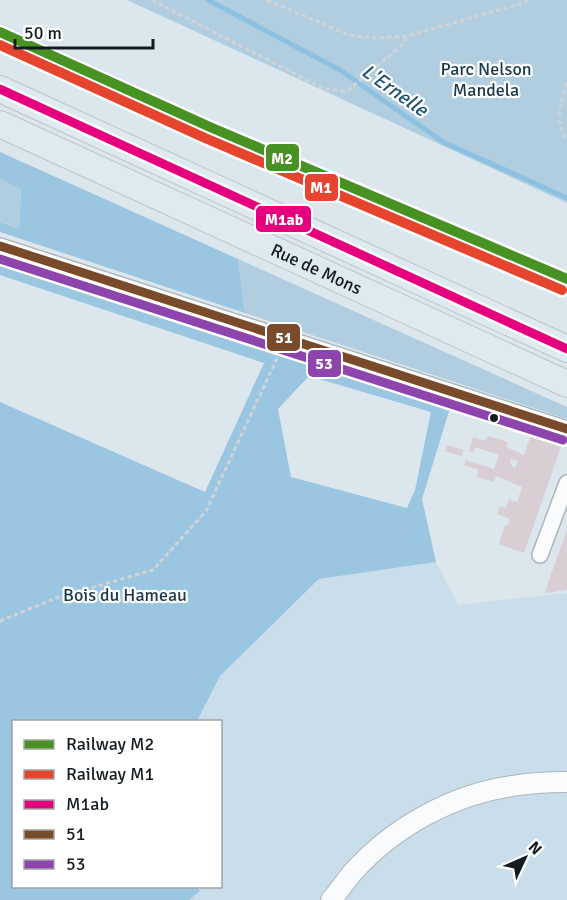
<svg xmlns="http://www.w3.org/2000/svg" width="567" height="900" viewBox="0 0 567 900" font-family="Signika,sans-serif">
<rect width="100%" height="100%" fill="#dbe6ed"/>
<path fill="#c9ddea" d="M0,23L213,120L380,193L567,271V296L371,214L204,141L0,49Z
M436,562L458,605L567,593V900H189L200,891L197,887L220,886V722L197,721L220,676L320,579Z"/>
<path fill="#b1cee0" d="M127,0H567V203Z
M0,179L21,188L19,229L0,222Z
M238,259L567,407V419L245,313Z"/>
<path fill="#9bc6e1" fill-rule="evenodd" d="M0,152L238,259L245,313L0,232V222L19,229L21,189L0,179Z
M0,257L450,408L422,499L436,562L319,579L220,676L197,721L14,722V886L197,887L200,891L189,900H0V402L205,492L264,363L0,275ZM309,376L431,412L415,490L407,508L291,477L278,409Z"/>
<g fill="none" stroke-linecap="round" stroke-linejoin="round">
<path stroke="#8dc1e2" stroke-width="5" d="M208,0L340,70L443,142L567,198"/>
</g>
<path fill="#d8ced4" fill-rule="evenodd" d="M531,435L562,444L524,553L499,544L505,525L507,526L510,519L497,514L500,506L506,508L509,500L517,502L522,487L496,476L494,482L477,477L479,470L464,465L466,460L494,469L499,455L475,447L473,453L469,451L473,437L486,441L488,436L508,442L506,447L524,455ZM510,459L518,461L515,468L512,467Z
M447,445L463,450L461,456L445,451Z
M567,530V590L545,593L550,577Z"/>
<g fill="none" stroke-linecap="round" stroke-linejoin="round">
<defs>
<path id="minor" d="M0,246L567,429
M540,555L567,483"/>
<path id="tertiary" d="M331,900C339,891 346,880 354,871C394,827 453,794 512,786C530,783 549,782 567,782"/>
<g id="trunk">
<path d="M0,89L567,349"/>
<path id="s1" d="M0,124L567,384"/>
</g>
</defs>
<use href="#minor" stroke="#adb6bb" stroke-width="18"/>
<use href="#tertiary" stroke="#adb6bb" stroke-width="22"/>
<use href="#trunk" stroke="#bfc4c8" stroke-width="28"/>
<path stroke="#d0d3d6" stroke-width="3" stroke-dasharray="4.5 3" stroke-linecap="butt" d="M152,0L324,89L347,91L400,47L407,36
M267,0L349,35L375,38L407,36L523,3L528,0
M567,83C560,102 555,123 567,141
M0,621L59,597L153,570L206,511L280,352"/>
<use href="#minor" stroke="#fafbfc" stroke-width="15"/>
<use href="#tertiary" stroke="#fafbfc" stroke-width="20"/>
<use href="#trunk" stroke="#dfe9f0" stroke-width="26"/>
<defs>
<path id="bus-1" d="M0,89L567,349"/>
<path id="bus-2" d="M0,246L567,429"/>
<path id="bus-3" d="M0,259L563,440"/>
</defs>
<use href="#bus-1" stroke="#fff" stroke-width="14"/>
<use href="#bus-2" stroke="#fff" stroke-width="14"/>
<use href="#bus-3" stroke="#fff" stroke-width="14"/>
<use href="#bus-1" stroke="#e5007d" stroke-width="9"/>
<use href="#bus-2" stroke="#7a4b2a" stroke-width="9"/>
<use href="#bus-3" stroke="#8e44ad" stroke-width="9"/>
<defs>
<path id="rail-1" d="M0,32L210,127L567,279"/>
<path id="rail-2" d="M0,45L205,138L562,290"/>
</defs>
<use href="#rail-1" stroke="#fff" stroke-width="15"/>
<use href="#rail-2" stroke="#fff" stroke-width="15"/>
<use href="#rail-1" stroke="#489224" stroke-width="10"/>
<use href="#rail-2" stroke="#e5442e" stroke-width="10"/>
</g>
<circle fill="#151c21" stroke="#fff" stroke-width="2" cx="494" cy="418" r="5"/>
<g text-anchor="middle" stroke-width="4.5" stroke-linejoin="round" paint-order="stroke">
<g font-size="18" fill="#1a394c" stroke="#fff">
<text x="486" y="75">Parc Nelson<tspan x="486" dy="21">Mandela</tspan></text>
<text x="125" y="601">Bois du Hameau</text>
</g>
<g font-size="18" fill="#151c21" stroke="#fff">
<text dy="6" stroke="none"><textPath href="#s1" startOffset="348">Rue de Mons</textPath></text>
</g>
<g font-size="20" font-style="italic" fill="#1e5371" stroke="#fff">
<text transform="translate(395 90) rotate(35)" y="7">L'Ernelle</text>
</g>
</g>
<g stroke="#fff" stroke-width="2">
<rect x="265" y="143" width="35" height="29" rx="6" fill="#489224"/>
<rect x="304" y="173" width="35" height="29" rx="6" fill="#e5442e"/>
<rect x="255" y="205" width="57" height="28" rx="6" fill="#e5007d"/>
<rect x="266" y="323" width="35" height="29" rx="6" fill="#7a4b2a"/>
<rect x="307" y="349" width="35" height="29" rx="6" fill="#8e44ad"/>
</g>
<g font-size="16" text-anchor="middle" font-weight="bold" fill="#fff">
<text x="282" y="164">M2</text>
<text x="321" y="193">M1</text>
<text x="284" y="225">M1ab</text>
<text x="284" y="343">51</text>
<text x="324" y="369">53</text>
</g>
<rect x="12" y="720" width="210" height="168" fill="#ffffff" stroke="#a1a4a6" stroke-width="1.5"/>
<rect x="24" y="740" width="30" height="9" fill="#489224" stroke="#a1a4a6" stroke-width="1.5"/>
<text x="66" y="750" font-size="18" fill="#151c21">Railway M2</text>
<rect x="24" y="770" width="30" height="9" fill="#e5442e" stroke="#a1a4a6" stroke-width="1.5"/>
<text x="66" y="780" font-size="18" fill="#151c21">Railway M1</text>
<rect x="24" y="800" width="30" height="9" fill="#e5007d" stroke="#a1a4a6" stroke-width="1.5"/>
<text x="66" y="810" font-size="18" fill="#151c21">M1ab</text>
<rect x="24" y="830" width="30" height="9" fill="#7a4b2a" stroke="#a1a4a6" stroke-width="1.5"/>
<text x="66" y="840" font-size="18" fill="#151c21">51</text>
<rect x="24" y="860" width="30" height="9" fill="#8e44ad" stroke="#a1a4a6" stroke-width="1.5"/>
<text x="66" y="870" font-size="18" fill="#151c21">53</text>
<g transform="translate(525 858) rotate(46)" stroke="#ffffff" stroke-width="4.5" paint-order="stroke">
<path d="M0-4.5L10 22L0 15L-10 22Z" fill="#151c21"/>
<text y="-9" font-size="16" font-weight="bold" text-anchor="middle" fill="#151c21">N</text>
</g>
<path d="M15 39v9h138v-9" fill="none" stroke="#151c21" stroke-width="3"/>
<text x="24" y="39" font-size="18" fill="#151c21" stroke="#ffffff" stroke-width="4.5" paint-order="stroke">50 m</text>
</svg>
